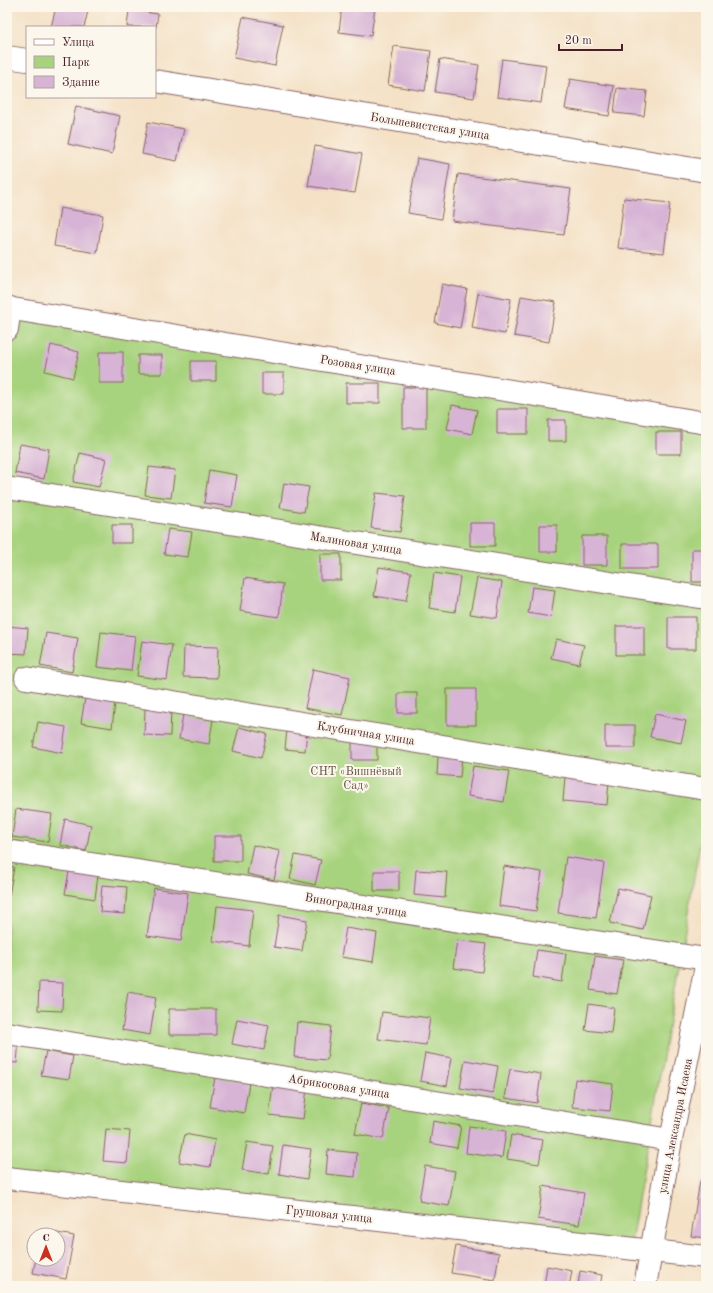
<svg xmlns="http://www.w3.org/2000/svg" width="713" height="1293" viewBox="0 0 713 1293" font-family="'Old Standard TT',serif">
<rect width="100%" height="100%" fill="#fbf7ec"/>
<filter id="ink" filterUnits="userSpaceOnUse"><feTurbulence type="fractalNoise" baseFrequency=".025" numOctaves="2"/><feDisplacementMap in="SourceGraphic" scale="8" xChannelSelector="R" yChannelSelector="G"/><feConvolveMatrix kernelMatrix="1 2 1 2 8 2 1 2 1" color-interpolation-filters="sRGB"/></filter>
<filter id="wash" filterUnits="userSpaceOnUse"><feTurbulence type="fractalNoise" baseFrequency=".012" numOctaves="4" result="noise"/><feDisplacementMap in="SourceGraphic" scale="16" xChannelSelector="R" yChannelSelector="G"/><feGaussianBlur stdDeviation="0.9" result="paint"/><feColorMatrix in="noise" values="0 0 0 0 0 0 0 0 0 0 0 0 0 0 0 0 0 1.4 0 .05"/><feComposite in="paint" operator="in"/></filter>
<g filter="url(#wash)">
<rect width="100%" height="100%" fill="#f4e1c6"/>
<path fill="#a8d37e" stroke="#797954" d="M10,308L706,423V808L630,1248L7,1178V329Z"/>
<g id="blocks">
<path fill="#d7b3d5" d="M56,7H89L84,27H51Z
M342,7H375L371,36L339,32Z
M129,10L158,14L156,27H127Z
M243,17L283,25L275,66L234,58Z
M394,46L431,51L425,91L388,85Z
M440,59L479,65L474,98L435,92Z
M502,59L546,65L541,103L497,97Z
M570,79L614,86L609,116L565,109Z
M617,88L647,91L644,116L614,113Z
M76,106L120,116L112,154L68,144Z
M148,122L184,129L177,161L142,154Z
M315,146L362,154L355,193L308,186Z
M417,158L450,164L441,219L408,213Z
M458,174L571,189L564,235L452,221Z
M624,198L670,203L664,253L618,248Z
M60,208L103,215L97,253L54,246Z
M442,284L467,289L460,328L435,323Z
M478,293L511,299L505,334L472,328Z
M521,296L556,302L549,342L514,336Z
M51,345L79,352L73,378L45,371Z
M99,352H123V383H99Z
M138,355H162V374H138Z
M191,361H216V381H191Z
M262,373H284V394H262Z
M346,383H380V403H346Z
M403,387H426V428H403Z
M452,405L477,410L472,434L447,429Z
M497,409H528V434H497Z
M548,420H566V441H548Z
M656,432H681V454H656Z
M20,444L49,449L44,479L15,473Z
M80,453L106,459L99,487L73,482Z
M149,467L175,470L171,498L145,495Z
M209,470L237,475L232,507L204,503Z
M284,483L309,487L304,512L280,508Z
M376,493L405,496L400,532L371,528Z
M470,523H495V546H470Z
M112,525H132V543H112Z
M540,525H557V552H540Z
M168,529L192,532L188,557L164,554Z
M582,536H607V565H582Z
M622,544H658V569H622Z
M692,549H706V582H692Z
M320,554H341V580H320Z
M379,567L411,572L406,601L374,596Z
M434,573L460,577L455,612L429,608Z
M245,578L283,584L279,617L240,611Z
M477,578L502,582L497,618L470,614Z
M532,587L555,590L551,617L528,613Z
M668,617H696V649H668Z
M7,626L28,628L26,654L7,653Z
M616,626H644V655H616Z
M101,632L135,636L131,671L97,667Z
M46,633L78,638L72,672L40,666Z
M556,639L584,645L579,664L551,658Z
M142,641L172,645L167,680L137,676Z
M184,646L218,647L217,678L183,677Z
M313,669L350,677L342,715L305,708Z
M447,689H476V725H447Z
M398,693H417V713H398Z
M85,698L115,703L112,728L81,723Z
M145,709L171,710L170,736L144,735Z
M655,714L686,721L681,743L650,737Z
M183,715L213,720L209,744L179,739Z
M38,722L66,727L62,753L33,747Z
M605,725H635V748H605Z
M239,727L267,734L261,758L233,751Z
M287,729L307,731L305,751L285,749Z
M352,740H377V760H352Z
M438,756L462,757L460,777L437,775Z
M473,766L509,771L504,802L468,796Z
M565,777L609,781L607,805L563,801Z
M16,809L52,814L48,842L12,837Z
M65,819L91,825L86,851L60,845Z
M214,836H241V861H214Z
M253,845L280,851L274,880L247,874Z
M295,855L321,860L315,885L290,879Z
M566,857L604,863L596,918L558,913Z
M7,866L14,867L9,896L7,895Z
M504,866L542,872L536,911L499,906Z
M416,870L447,872L445,898L414,895Z
M69,871L98,875L95,899L65,894Z
M374,871H399V891H374Z
M102,885L127,887L125,914L100,912Z
M154,888L188,893L181,941L147,936Z
M618,888L651,895L643,930L610,923Z
M217,906L253,910L249,946L213,941Z
M279,915L307,920L302,951L274,947Z
M346,928L377,933L373,962L341,957Z
M457,940L486,944L482,972L453,968Z
M537,950L566,954L562,982L533,977Z
M595,956L623,960L617,994L590,990Z
M39,982L63,983L62,1011L38,1010Z
M128,992L156,997L150,1035L122,1030Z
M589,1004L614,1008L611,1033L585,1030Z
M169,1009H216V1035H169Z
M382,1012L430,1018L426,1045L378,1039Z
M237,1019L269,1025L264,1050L232,1044Z
M297,1022L331,1026L327,1060L294,1057Z
M7,1039L19,1040L17,1063L7,1062Z
M46,1051L73,1056L69,1079L41,1075Z
M425,1053L452,1058L447,1086L420,1081Z
M465,1060L498,1066L493,1094L460,1088Z
M510,1069L541,1074L537,1103L505,1098Z
M215,1077L249,1083L244,1113L210,1107Z
M575,1079L613,1084L610,1111L572,1107Z
M273,1084L307,1089L303,1119L269,1115Z
M361,1103L389,1108L383,1139L355,1134Z
M433,1121L461,1126L457,1148L430,1143Z
M469,1126L506,1131L502,1158L466,1153Z
M106,1129L130,1131L127,1163L103,1161Z
M185,1134L215,1140L210,1167L179,1162Z
M511,1135L543,1140L539,1164L507,1159Z
M247,1142L273,1146L269,1174L242,1170Z
M283,1145L311,1149L307,1179L279,1174Z
M328,1150L357,1153L355,1177L326,1174Z
M425,1166L455,1171L449,1206L419,1201Z
M700,1181L706,1182V1238L691,1236Z
M543,1186L584,1193L579,1225L538,1219Z
M41,1230L74,1236L66,1279L33,1273L36,1259H58V1235H40Z
M456,1246L499,1253L495,1280L451,1273Z
M547,1266L572,1271L569,1286H544Z
M580,1271L602,1275L600,1286H578Z
M324,1282L341,1285V1286H324Z"/>
</g>
</g>
<g filter="url(#ink)">
<use href="#blocks" fill-opacity="0" stroke="#866361" stroke-width="1"/>
<g fill="none" stroke-linecap="round" stroke-linejoin="round">
<defs>
<path id="street" d="M7,57L27,60
M155,81L706,171
M7,308L706,423
M7,329L10,308
M7,488L706,598
M26,678L706,789
M7,851L706,959
M7,1033L671,1140
M7,1178L706,1257
M645,1286L671,1140L706,966"/>
</defs>
<use href="#street" stroke="#866361" stroke-width="24"/>
<use href="#street" stroke="#fff" stroke-width="22"/>
</g>
</g>
<g text-anchor="middle" stroke-width="4" stroke-linejoin="round" paint-order="stroke">
<g font-size="12" fill="#4a1f2b" stroke="#fbf7ec">
<text transform="translate(430 126) rotate(9)" y="4">Большевистская улица</text>
<text transform="translate(358 365) rotate(9)" y="4">Розовая улица</text>
<text transform="translate(356 543) rotate(9)" y="4">Малиновая улица</text>
<text transform="translate(366 733) rotate(9)" y="4">Клубничная улица</text>
<text transform="translate(356 905) rotate(9)" y="4">Виноградная улица</text>
<text transform="translate(339 1086) rotate(9)" y="4">Абрикосовая улица</text>
<text transform="translate(675 1126) rotate(-79)" y="4">улица Александра Исаева</text>
<text transform="translate(329 1214) rotate(6)" y="4">Грушовая улица</text>
</g>
<g font-size="12" fill="#654" stroke="#fbf7ec">
<text x="356" y="775">СНТ «Вишнёвый<tspan x="356" dy="14">Cад»</tspan></text>
</g>
</g>
<rect width="713" height="1293" fill="none" stroke="#fbf7ec" stroke-width="24"/>
<rect x="26" y="26" width="130" height="72" fill="#fbf7ec" stroke="#b4a19f"/>
<rect x="34" y="39" width="20" height="6" fill="#ffffff" stroke="#b4a19f"/>
<text x="62" y="46" font-size="12" fill="#4a1f2b">Улица</text>
<rect x="34" y="56" width="20" height="12" fill="#a8d37e" stroke="#b4a19f"/>
<text x="62" y="66" font-size="12" fill="#4a1f2b">Парк</text>
<rect x="34" y="76" width="20" height="12" fill="#d7b3d5" stroke="#b4a19f"/>
<text x="62" y="86" font-size="12" fill="#4a1f2b">Здание</text>
<g transform="translate(46 1247)"><circle r="19" fill="#fbf7ec" stroke="#b4a19f"/>
<path d="M0-3L7 15L0 10L-7 15Z" fill="#c8321e"/>
<text y="-6" font-size="11" font-weight="bold" text-anchor="middle" fill="#4a1f2b">С</text>
</g>
<path d="M559 44v6h63v-6" fill="none" stroke="#4a1f2b" stroke-width="2"/>
<text x="565" y="44" font-size="12" fill="#4a1f2b" stroke="#fbf7ec" stroke-width="3" paint-order="stroke">20 m</text>
</svg>
